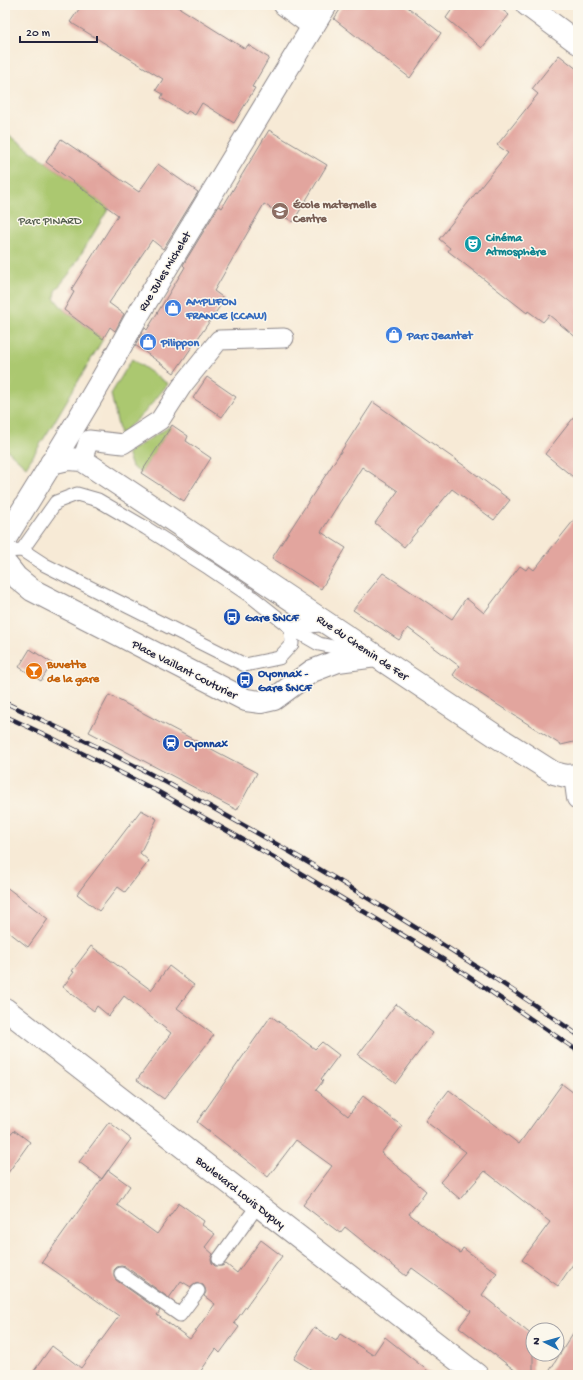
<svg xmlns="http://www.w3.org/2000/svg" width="583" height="1380" viewBox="0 0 583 1380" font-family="'Gochi Hand',sans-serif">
<rect width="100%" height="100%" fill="#fbf7ec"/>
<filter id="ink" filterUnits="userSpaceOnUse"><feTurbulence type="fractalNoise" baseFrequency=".025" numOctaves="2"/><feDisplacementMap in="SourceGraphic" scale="8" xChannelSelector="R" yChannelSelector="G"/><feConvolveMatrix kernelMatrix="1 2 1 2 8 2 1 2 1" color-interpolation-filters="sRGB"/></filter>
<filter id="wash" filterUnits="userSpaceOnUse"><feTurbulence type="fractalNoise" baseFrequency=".012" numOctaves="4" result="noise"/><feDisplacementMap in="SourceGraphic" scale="16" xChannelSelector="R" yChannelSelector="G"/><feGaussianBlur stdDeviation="0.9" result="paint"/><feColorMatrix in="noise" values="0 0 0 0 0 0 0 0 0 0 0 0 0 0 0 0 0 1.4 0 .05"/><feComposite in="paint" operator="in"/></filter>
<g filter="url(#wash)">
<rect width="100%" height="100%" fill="#f7ead6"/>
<path fill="#abc86f" stroke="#667555" d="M5,132L109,208L69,274L55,291L54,298L64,310L103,339L53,424L26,467L5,448Z
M132,359L168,384L144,413L120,435L111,394Z
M172,425L141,473L132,467L127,453Z"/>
<g id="blocks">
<path fill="#e2a59e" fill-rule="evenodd" d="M82,5H175L245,49L248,45L269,58L252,87L255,88L234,123L202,103L195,115L188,111L186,114L161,98L163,94L156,90L163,79L70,22Z
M343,5H405L441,33L410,78L334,19Z
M455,5H496L509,15L482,48L446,18Z
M559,55L578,70V339L549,315L543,322L528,311L527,313L448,251L450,248L439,239L508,153L497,145L538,94L532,89Z
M269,130L327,165L293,222L264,204L214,291L225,299L174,373L135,345L145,328L147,330L185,267L183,265L219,206L222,208Z
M61,139L139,192L158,164L198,192L163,249L152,240L109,303L124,314L115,331L110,327L103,339L64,310L74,292L71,290L118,215L46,162Z
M207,377L236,397L222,417L193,398Z
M373,402L466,467L510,500L494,520L452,489L404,547L375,523L398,491L362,467L321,532L346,548L321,589L272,558Z
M578,412V481L545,454Z
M172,425L188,436L186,441L211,458L184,501L141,473Z
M578,515V741L561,745L476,691L453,675L459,666L408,628L399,640L353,610L383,573L452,619L466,598L484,613L520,566L526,570L529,566L534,570Z
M30,649L52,663L41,681L19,667Z
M109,695L257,773L237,810L89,732Z
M141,810L157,819L140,853L149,861L125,892L118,887L99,911L77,894Z
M5,886L48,919L28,947L5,929Z
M91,946L151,990L169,966L194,985L177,1008L214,1035L164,1099L137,1080L171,1033L124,996L109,1016L97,1006L94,1011L63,987L74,972L72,971Z
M396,1004L433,1033L396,1083L358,1055Z
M271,1016L315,1049L322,1042L339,1055L321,1079L323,1081L316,1090L348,1116L363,1096L402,1126L381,1153L426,1191L409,1214L460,1253L463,1248L497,1273L482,1295L533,1336V1375H521L459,1327L471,1311L412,1268L406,1276L345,1227L340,1233L303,1205L332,1166L296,1140L268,1177L197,1122Z
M562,1084L578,1096V1257L558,1286L522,1260L550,1222L485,1171L460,1199L440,1182L466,1152L425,1121L449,1090L519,1144Z
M109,1122L131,1139L102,1179L79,1162Z
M14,1130L30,1142L5,1177V1140Z
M108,1170L130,1186L117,1205L157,1234L179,1203L204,1221L202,1225L215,1234L205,1247L213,1254L211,1259L212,1263L215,1266H222L226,1264L237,1273L261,1240L282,1256L234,1323L239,1327L220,1353L216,1349L198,1375H31L52,1346L81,1368L119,1316L42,1262ZM121,1266L126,1267L169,1298L181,1281L191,1287L195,1284L199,1283L203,1285L205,1288L206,1292L204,1296L215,1304L190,1339L157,1315L160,1311L116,1280L114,1277V1270L117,1267Z
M578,1325V1375H547Z
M314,1327L336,1341L340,1334L373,1355L385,1337L433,1375H320L294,1359Z"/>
</g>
</g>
<g filter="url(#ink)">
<use href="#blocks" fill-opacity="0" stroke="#8c8688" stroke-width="1"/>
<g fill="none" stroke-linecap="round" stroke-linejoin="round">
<defs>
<path id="service" d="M22,550L56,502L77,494L98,500L146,528L209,568L252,597L291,628L319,644L362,653
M5,551L22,550L45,565L245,665L279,658L292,644L291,628
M291,628L329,624
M219,1259L258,1205
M121,1274L180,1315L198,1291"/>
<path id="pedestrian" d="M82,460L89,440L123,444L160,420L182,386L219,340L284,338"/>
<path id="minor" d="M285,5L313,26
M527,5L578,43
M575,776L578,798
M5,1009L477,1375"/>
<path id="tertiary" d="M51,463L68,459L82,460L496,736L554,773L566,776L578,775
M5,563L16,577L32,590L246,700L261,702L274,699L312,671L338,661L376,656"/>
<path id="secondary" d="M5,539C49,467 95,395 135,320L326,5"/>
</defs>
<use href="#service" stroke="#8c8688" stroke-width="15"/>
<use href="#pedestrian" stroke="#8c8688" stroke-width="21"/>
<use href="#minor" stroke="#8c8688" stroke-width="24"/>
<use href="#tertiary" stroke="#8c8688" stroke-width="24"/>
<use href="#secondary" stroke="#8c8688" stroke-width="24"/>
<use href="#service" stroke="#fff" stroke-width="13"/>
<use href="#pedestrian" stroke="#fff" stroke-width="19"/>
<use href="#minor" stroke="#fff" stroke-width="22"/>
<use href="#tertiary" stroke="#fff" stroke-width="22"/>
<use href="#secondary" stroke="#fff" stroke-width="22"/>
<defs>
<path id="rail" d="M8,704C59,728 110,752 160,779C304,857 444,941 578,1035
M5,716L50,737L155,790L277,859L444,960L578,1051"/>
</defs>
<use href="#rail" stroke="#22223b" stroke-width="4.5"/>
<use href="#rail" stroke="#fbf7ec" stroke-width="3" stroke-dasharray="9" stroke-linecap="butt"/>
</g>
</g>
<defs>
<symbol id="school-disc" viewBox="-11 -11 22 22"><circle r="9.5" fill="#8d6e63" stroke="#fbf7ec"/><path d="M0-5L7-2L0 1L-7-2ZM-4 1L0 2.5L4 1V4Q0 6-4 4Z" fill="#fff"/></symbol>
<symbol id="theatre-disc" viewBox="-11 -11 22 22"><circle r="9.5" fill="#0f9aa8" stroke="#fbf7ec"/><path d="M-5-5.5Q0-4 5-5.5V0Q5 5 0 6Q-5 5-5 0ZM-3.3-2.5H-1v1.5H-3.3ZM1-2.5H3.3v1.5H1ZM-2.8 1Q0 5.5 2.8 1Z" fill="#fff"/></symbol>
<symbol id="shop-disc" viewBox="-11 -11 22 22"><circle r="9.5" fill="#3f7fe0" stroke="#fbf7ec"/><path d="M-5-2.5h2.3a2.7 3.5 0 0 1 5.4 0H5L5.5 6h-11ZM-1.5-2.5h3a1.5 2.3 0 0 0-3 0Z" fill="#fff"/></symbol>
<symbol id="bus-disc" viewBox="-11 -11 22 22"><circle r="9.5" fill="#1a4fb4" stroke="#fbf7ec"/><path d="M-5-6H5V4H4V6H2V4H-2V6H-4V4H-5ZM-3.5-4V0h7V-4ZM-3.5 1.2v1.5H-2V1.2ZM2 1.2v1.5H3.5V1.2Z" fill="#fff"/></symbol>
<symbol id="bar-disc" viewBox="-11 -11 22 22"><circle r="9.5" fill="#e8710a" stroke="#fbf7ec"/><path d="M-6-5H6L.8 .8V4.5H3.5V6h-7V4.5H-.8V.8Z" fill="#fff"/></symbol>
<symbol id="station-disc" viewBox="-11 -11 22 22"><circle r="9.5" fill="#1a4fb4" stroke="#fbf7ec"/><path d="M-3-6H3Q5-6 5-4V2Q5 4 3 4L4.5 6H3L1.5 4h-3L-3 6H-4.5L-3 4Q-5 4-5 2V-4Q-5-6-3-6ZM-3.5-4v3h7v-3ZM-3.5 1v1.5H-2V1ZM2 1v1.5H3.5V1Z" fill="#fff"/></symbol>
</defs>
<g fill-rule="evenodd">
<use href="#school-disc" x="270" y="201" width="20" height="20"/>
<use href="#theatre-disc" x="463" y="234" width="20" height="20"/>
<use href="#shop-disc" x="163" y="298" width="20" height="20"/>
<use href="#shop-disc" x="384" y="325" width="20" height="20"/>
<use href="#shop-disc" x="138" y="332" width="20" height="20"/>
<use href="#bus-disc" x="222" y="607" width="20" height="20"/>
<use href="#bar-disc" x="24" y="661" width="20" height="20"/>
<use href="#bus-disc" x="235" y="670" width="20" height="20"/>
<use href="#station-disc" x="161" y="733" width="20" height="20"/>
</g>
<g text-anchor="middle" stroke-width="3" stroke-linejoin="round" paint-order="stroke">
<g font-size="12" font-weight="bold" fill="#785e54" stroke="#fbf7ec" text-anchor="start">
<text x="293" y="208">École maternelle<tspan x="293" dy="14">Centre</tspan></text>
</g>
<g font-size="12" fill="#525c4d" stroke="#fbf7ec">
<text x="50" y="224">Parc PINARD</text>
</g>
<g font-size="12" font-weight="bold" fill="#0d838f" stroke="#fbf7ec" text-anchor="start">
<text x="486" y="241">Cinéma<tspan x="486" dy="14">Atmosphère</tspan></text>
</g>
<g font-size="12" fill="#22223b" stroke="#fbf7ec">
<text transform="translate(164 271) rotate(-59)" y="4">Rue Jules Michelet</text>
<text transform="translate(363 647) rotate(34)" y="4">Rue du Chemin de Fer</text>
<text transform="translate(185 669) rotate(27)" y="4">Place Vaillant Couturier</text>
<text transform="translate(241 1192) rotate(38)" y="4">Boulevard Louis Dupuy</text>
</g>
<g font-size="12" font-weight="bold" fill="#366cbe" stroke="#fbf7ec" text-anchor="start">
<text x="186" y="305">AMPLIFON<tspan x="186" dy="14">FRANCE (CCAW)</tspan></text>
<text x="407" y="339">Parc Jeantet</text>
<text x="161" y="346">Pilippon</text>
</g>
<g font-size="12" font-weight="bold" fill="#164399" stroke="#fbf7ec" text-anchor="start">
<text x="245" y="621">Gare SNCF</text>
<text x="258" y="677">Oyonnax -<tspan x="258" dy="14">Gare SNCF</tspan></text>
<text x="184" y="747">Oyonnax</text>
</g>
<g font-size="12" font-weight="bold" fill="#c56008" stroke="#fbf7ec" text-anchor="start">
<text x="47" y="668">Buvette<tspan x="47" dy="14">de la gare</tspan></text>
</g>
</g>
<rect width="583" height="1380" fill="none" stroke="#fbf7ec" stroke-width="20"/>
<g transform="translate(545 1342) rotate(276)"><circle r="19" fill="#fbf7ec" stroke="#a4a2a5"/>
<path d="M0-3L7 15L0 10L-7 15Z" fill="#1f6fb2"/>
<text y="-6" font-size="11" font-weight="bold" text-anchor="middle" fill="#22223b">N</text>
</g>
<path d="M20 36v6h77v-6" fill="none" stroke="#22223b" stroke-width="2"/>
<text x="26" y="36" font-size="12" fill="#22223b" stroke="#fbf7ec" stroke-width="3" paint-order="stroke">20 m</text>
</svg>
